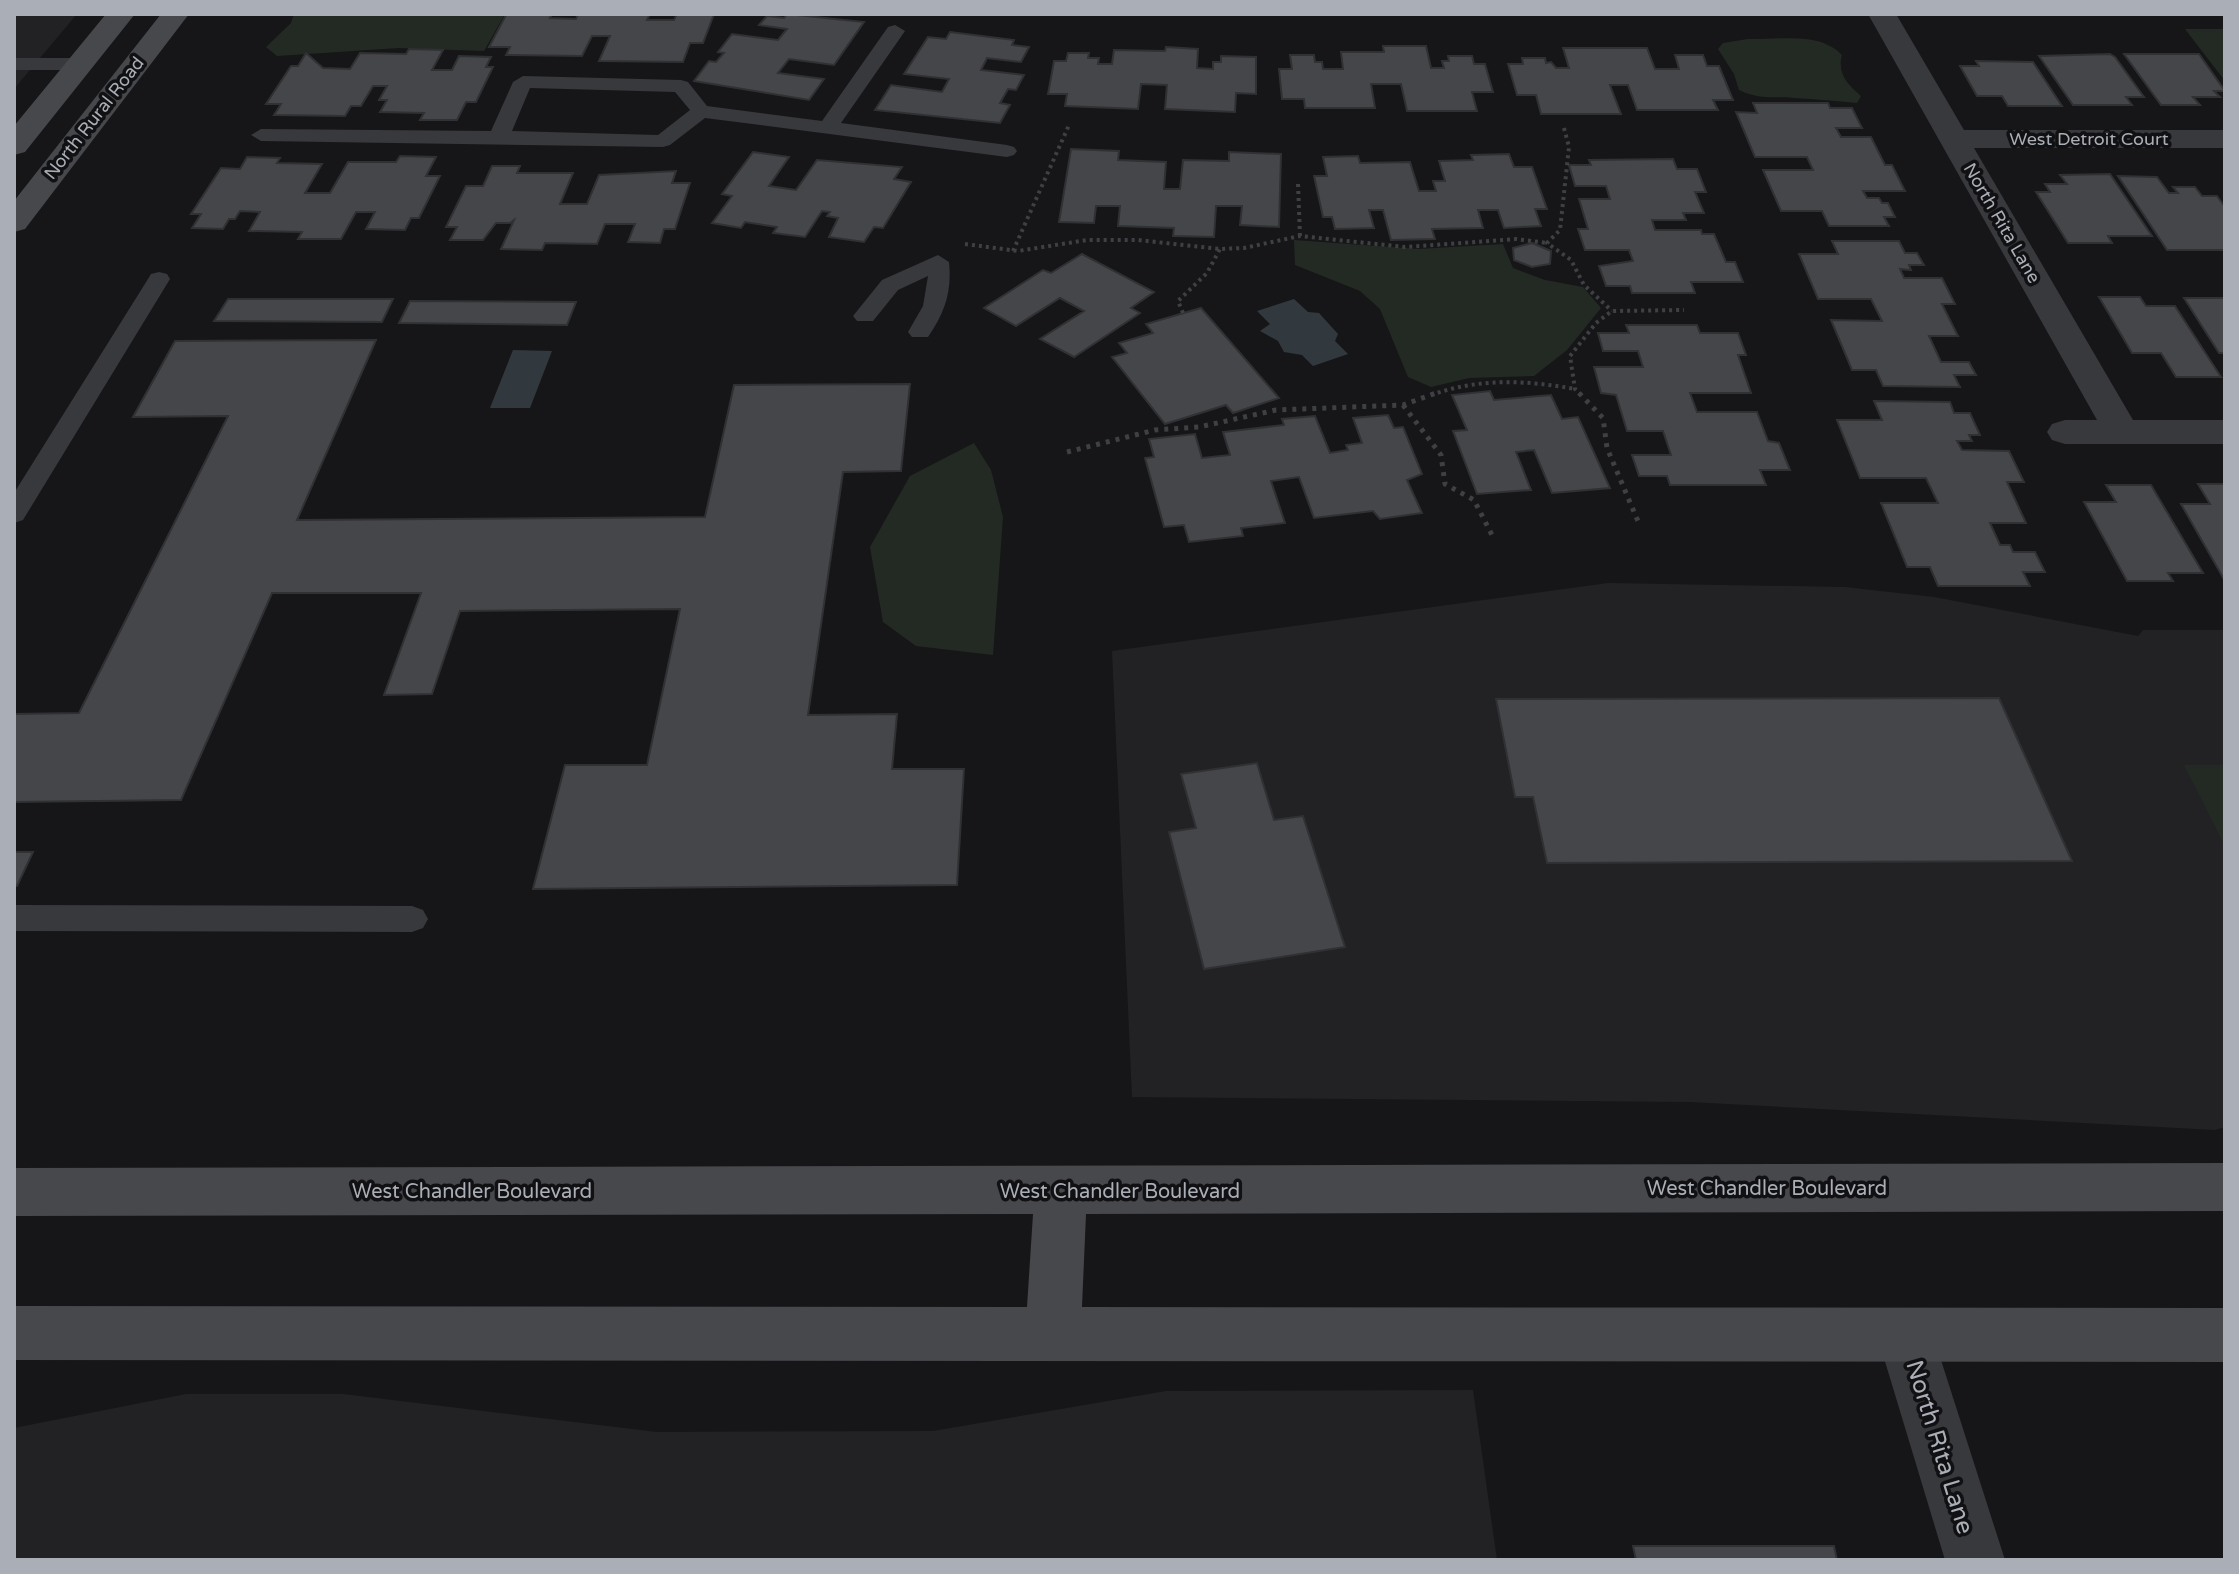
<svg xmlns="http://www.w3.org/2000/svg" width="2239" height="1574" viewBox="0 0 2239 1574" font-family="'Varela Round',sans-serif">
<rect width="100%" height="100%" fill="#161618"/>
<path fill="#222225" d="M14,14H77L14,89Z
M1608,583L1845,587L1934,597L2138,636L2143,630H2225V1127L2215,1130L1690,1102L1132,1097L1112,651Z
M1473,1390L1497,1560H14V1428L186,1394H343L657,1432L933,1431L1166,1391Z"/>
<path fill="#232a23" d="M294,14H505L484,51L399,48L277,56L266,47L291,23Z
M2185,29H2225V81Z
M1748,39C1778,40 1820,31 1842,55C1837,73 1847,84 1861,96L1857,103C1836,101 1815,99 1794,98C1773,96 1759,100 1739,90L1734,74L1718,49L1723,43Z
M1294,240L1418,249L1503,244L1513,268L1545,280L1583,287L1601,308L1567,350L1534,376L1469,378L1431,387L1408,377L1380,309L1360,291L1295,265Z
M974,443L991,470L1003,517L993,655L916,646L883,622L870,547L910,476Z
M2184,765H2225V846Z"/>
<path fill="#31393f" d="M1294,299L1308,312L1319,313L1338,334L1335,341L1348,354L1313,366L1302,355L1284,352L1278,341L1260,331L1270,324L1257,311Z
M513,350L552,351L530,408H490Z"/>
<path fill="#45464a" stroke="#303133" stroke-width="2" d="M552,14L550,18L576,19L578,14H650L647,20H674L677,14H714L703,43H690L683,62L599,61L610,36H592L582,56L506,55L510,47H489L506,15Z
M787,14L864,22L834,65L789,59L778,73L824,79L809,100L694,81L709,61L716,62L724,53L718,52L732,34L778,40L787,29L759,25L767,16L784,18Z
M950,32L1014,40L1012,45L1029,47L1021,62L987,58L981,70L1024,75L1016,90L1008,89L1000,103L1010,105L1000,123L875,110L891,85L942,92L949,79L904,74L928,37L946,39Z
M1383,46H1426L1431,68H1444L1442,61H1449L1448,56H1472L1474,64H1485L1493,92H1472L1477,111H1407L1401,84H1371L1375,108H1305L1304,99H1282L1279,69H1292L1290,55H1314L1315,62H1322L1323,69H1343L1341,52H1384Z
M1166,47L1198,49L1197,68L1213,69V62H1221V56L1256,57V94L1236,93L1235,112L1165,109L1167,85L1141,84L1138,109L1065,106L1067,94H1048L1054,61H1066L1068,53H1089L1088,58H1099L1098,64H1112L1114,50L1165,51Z
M1563,48H1647L1655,69H1679L1675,55H1703L1707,66H1719L1733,100H1713L1718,110H1637L1628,85H1610L1621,114H1541L1536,95H1517L1508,64H1523L1522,58H1545L1546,63L1551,62L1556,68H1569Z
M409,49L443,50L432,70H452L459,56L491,57L486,67H493L476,102H466L457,120H420L424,113L380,112L387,100H379L387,86H373L361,106H351L345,116L274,115L281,104H266L291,66H298L306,53L323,68L350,69L360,53L406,54Z
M2110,54L2115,57L2144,97H2126L2132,105H2073L2039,56Z
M2124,54H2199L2225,91H2214L2220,97H2193L2200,105H2161Z
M1976,61L2033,62L2062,106H2008L2002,96H1977L1960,66H1979Z
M1753,103H1828L1830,108H1852L1862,128H1836L1841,137H1871L1885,165H1892L1905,191H1863L1867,198H1879L1882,203H1888L1895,217H1884L1889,226H1829L1822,211H1781L1763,170H1813L1807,157H1755L1736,112L1757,113Z
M1071,149L1119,151L1118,160L1166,162L1164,189H1180L1183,160L1229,161V152L1281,154L1279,227L1240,225L1242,206H1216L1214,237L1173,236L1174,228L1118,226L1120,206H1096L1094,223L1059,222Z
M753,152L789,157L769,186L796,190L817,160L902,167L894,179L911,182L883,228L874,227L864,242L829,237L838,218L827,216L830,212L822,211L805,237L773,233L777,227L745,222L741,228L712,223L732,196L722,194Z
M1509,154L1514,167H1532L1547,209H1535L1541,226L1504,228L1498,210H1478L1483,228L1432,229L1435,239L1391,240L1383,210H1369L1374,228L1335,229L1332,217H1323L1314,176H1327L1323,157L1358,156L1360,163L1410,162L1419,191H1436L1433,181H1445L1439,161L1473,160L1471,155Z
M400,156L436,157L426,176H440L419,218H411L405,230L366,229L375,212H356L341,239H298L302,232L249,231L260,212L240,211L235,219H229L223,229L192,228L201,214H191L221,168L240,169L247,157L280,158L277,163L322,164L305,193H330L348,162H396Z
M1673,159L1677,169H1697L1706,192H1695L1704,213H1683L1686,220H1652L1655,230H1701L1702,234H1714L1726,262H1735L1743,282H1691L1695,293H1632L1630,286H1606L1599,266L1633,261L1629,250H1585L1578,229H1588L1579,199H1610L1606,186H1575L1569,165H1591L1589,160Z
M492,166H520L517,173H573L560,204H587L599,175L676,171L672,183H690L675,229H664L660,243L628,242L635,224H605L597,244L545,243L542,250L501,249L514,220L510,223H496L483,240H450L457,227H446L466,186H483Z
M2110,174L2152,236H2108L2112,243H2068L2036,192H2050L2045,184H2067L2060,175Z
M2118,176L2157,177L2169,193H2178L2173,187H2195L2202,196H2217L2225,207V250H2167Z
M1832,241H1899L1905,253H1917L1924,265H1909L1911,270L1900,269L1904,278H1942L1955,304H1942L1958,336H1929L1941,362H1969L1976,375H1954L1960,387L1883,386L1876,370H1852L1831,320L1882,321L1871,299H1818L1799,254H1838Z
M1532,243L1551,251L1550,264L1532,267L1514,260L1513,248Z
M1082,254L1154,292L1131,308L1140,313L1074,357L1040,339L1084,311L1060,298L1016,326L984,308L1043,270L1051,273Z
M2099,297H2140L2146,306H2175L2221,377H2176L2161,353H2132Z
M2184,298H2224L2225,353H2219Z
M228,299H393L382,322L214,321Z
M410,301L576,302L567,325L399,323Z
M1201,308L1279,398L1233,413L1226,405L1165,424L1112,357L1127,353L1119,343L1153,333L1146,324Z
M1626,325H1697L1700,333H1738L1746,355H1738L1751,393H1690L1697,412H1757L1768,441L1779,443L1790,470H1760L1766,485H1670L1667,476H1639L1632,455H1671L1663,431H1627L1616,395L1601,393L1594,367H1643L1638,351H1603L1598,333H1629Z
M376,340L297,520L705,517L734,385L910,384L901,471L843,472L808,715L897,714L892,769H964L957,885L533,889L565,765H647L680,609L460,611L432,694L384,695L421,593H272L181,800L14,802V714L79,713L228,416L133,417L175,341Z
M1490,391L1494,400L1551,395L1562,419L1578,417L1610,488L1552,493L1534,450L1516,452L1531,490L1477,494L1453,431L1467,430L1452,395Z
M1874,401L1950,402L1954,413H1970L1980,435H1969L1972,441H1957L1962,450L2009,451L2024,482H2007L2026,523H1990L2000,545H2010L2013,552H2035L2045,572H2023L2030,586H1938L1930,567H1907L1881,503H1938L1926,478H1860L1837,420H1882Z
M1388,415L1394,428L1403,427L1422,474L1407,480L1422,513L1380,519L1373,511L1314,518L1299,477L1271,481L1285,523L1241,528L1243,536L1189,542L1184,525L1164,527L1145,458L1154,457L1149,439L1195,434L1202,458L1230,455L1223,432L1284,425L1282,419L1315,416L1330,453L1348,450L1346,445L1362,443L1353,418Z
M2198,484H2225V581L2181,504H2210Z
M2106,485H2151L2203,573H2168L2173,581H2127L2084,502H2116Z
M1999,698L2072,861L1547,863L1533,797H1515L1496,699Z
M1257,763L1274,820L1303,816L1345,947L1204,969L1169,832L1196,828L1181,774Z
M14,852H33L17,886H14Z
M1633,1546H1834L1837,1560H1636Z"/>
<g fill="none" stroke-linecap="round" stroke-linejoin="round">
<path stroke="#3e4043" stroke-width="4" stroke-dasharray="3 4" stroke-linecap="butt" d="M1564,128L1569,147L1560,230L1547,243L1571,260L1584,285L1612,311
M1298,184L1300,236
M965,244L1018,251L1087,240H1138L1220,249L1244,248L1300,236L1405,247L1516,239L1547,243
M1013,251L1069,125
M1183,313L1178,301L1207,273L1220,249
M1431,395C1479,378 1525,380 1575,389
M1581,395L1575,389L1570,356L1596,323L1612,311L1684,310"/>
<path stroke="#3e4043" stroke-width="5" stroke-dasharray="4 6" stroke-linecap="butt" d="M1579,393L1603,418L1607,448L1640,526
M1403,405L1441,455L1445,484L1474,500L1494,539
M1067,452L1155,430L1199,427L1276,410L1403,405L1436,393"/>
<path fill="#38393c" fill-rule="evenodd" d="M895,25L905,31L841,123L1007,145L1014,147L1017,151L1014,155L1007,157L705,118L670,145L663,147L261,141L251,135L261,129L491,131L513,82L523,76L681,80L688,82L707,106L822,121L888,27ZM530,88L675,92L690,110L658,135L512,131Z
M14,58H81L91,64L81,70H14Z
M938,255L949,262C952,292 945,312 928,337H912L908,332L923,306L928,276L898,290L873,321H857L853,316L882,280Z
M159,272L167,274L170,279L23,520L14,523V493L148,279L151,274Z
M14,905L412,906L423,910L428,919L423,928L412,932L14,931Z"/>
<path fill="#38393c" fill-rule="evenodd" d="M1868,14H1896L1964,130H2225V148H1974L2133,420H2225V444H2065L2052,440L2047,432L2052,424L2065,420H2097Z
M1905,1308L1925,1316L1933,1335L2005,1560H1945L1877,1335L1885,1316Z"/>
<path fill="#46484c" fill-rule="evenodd" d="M106,14H135L25,152L14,155V126Z
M161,14H189L25,229L14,232V201Z
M2225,1163V1211L1086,1214L1082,1307L2225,1308V1362L14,1360V1306L1027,1307L1033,1214L14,1216V1168Z"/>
</g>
<g text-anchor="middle" stroke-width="7" stroke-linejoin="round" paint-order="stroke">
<g font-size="18" fill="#aaaeb6" stroke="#111113">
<text transform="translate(94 118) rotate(-52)" y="6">North Rural Road</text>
<text x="2089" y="145">West Detroit Court</text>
<text transform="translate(2002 223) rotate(60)" y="6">North Rita Lane</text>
</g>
<g font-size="20" fill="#aaaeb6" stroke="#111113">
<text x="1767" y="1195">West Chandler Boulevard</text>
<text x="472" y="1198">West Chandler Boulevard</text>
<text x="1120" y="1198">West Chandler Boulevard</text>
</g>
<g font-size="24" fill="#aaaeb6" stroke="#111113">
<text transform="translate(1940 1447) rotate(73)" y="8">North Rita Lane</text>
</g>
</g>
<rect width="2239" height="1574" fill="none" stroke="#aaaeb6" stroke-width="32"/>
</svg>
